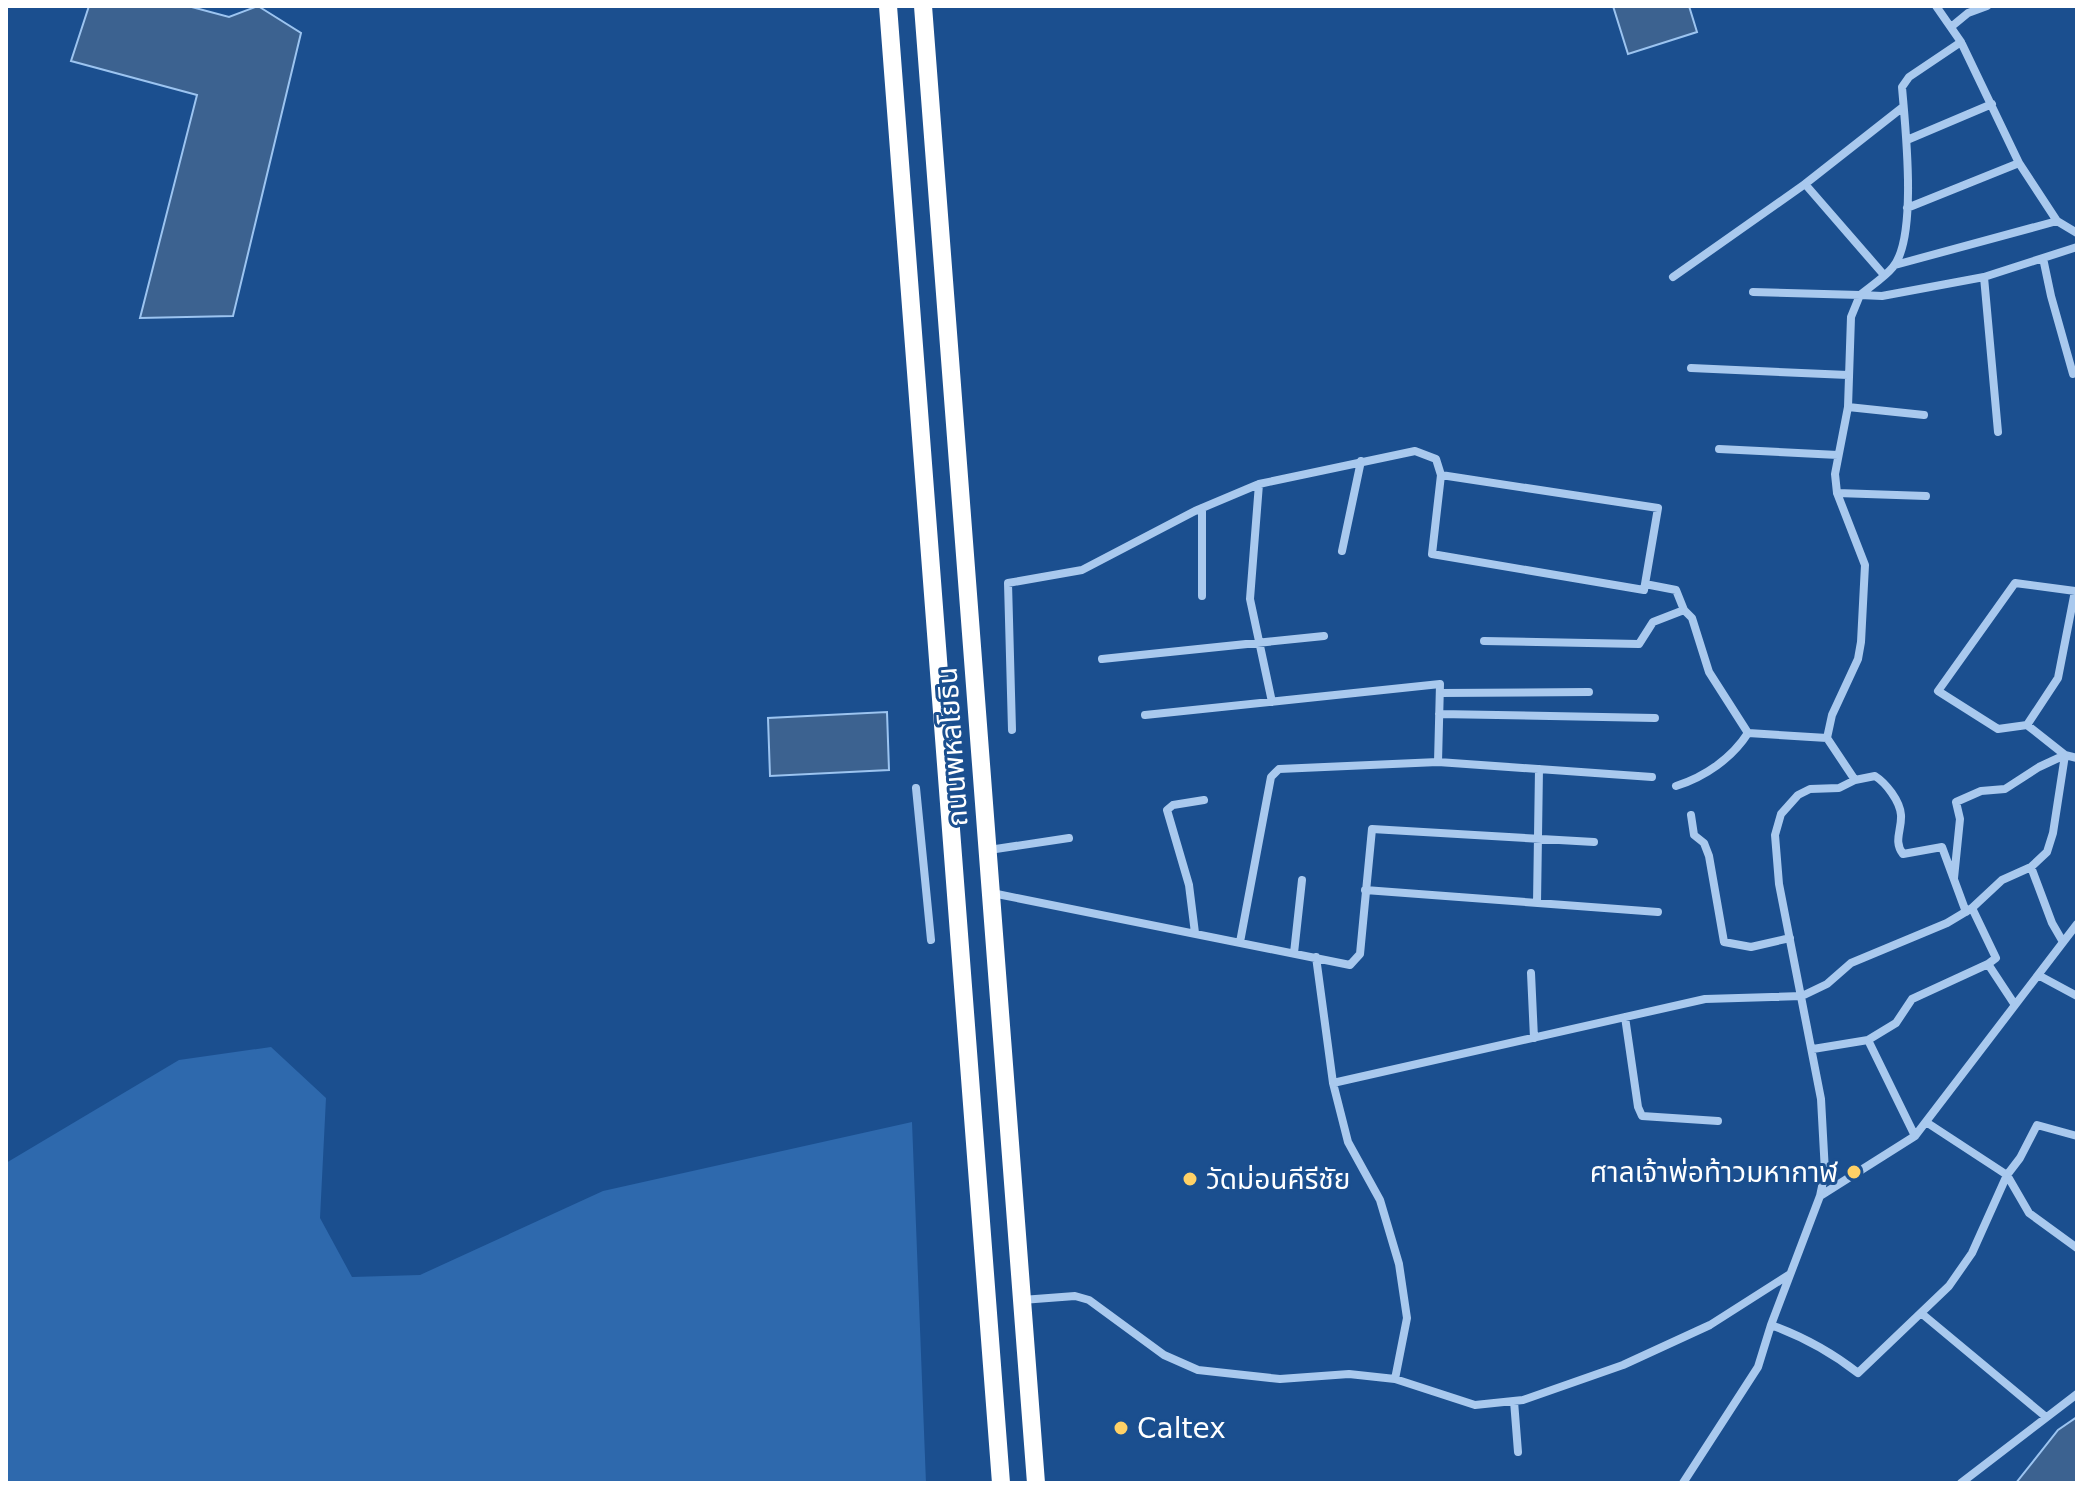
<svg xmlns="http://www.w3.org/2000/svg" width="2083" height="1489" viewBox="0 0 2083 1489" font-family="'DejaVu Sans','Noto Sans Thai',sans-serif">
<rect width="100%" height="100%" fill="#1b4f8f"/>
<path fill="#2e69ad" d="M271,1047L326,1098L320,1218L352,1277L420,1275L603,1191L912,1122L926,1483H6V1163L179,1060Z"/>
<path fill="#3c6290" stroke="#9cc4f0" stroke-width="2" d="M89,6H188L229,17L258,6L301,33L233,316L140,318L197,95L71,61Z
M1613,6H1689L1697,32L1628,54Z
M887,712L889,770L770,776L768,718Z
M2077,1417V1483H2016L2058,1430Z"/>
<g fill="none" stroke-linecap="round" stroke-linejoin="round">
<path stroke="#a9c9ee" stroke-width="8" d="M1936,6L1961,42L2019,163L2057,221L2077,233
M1951,27L1968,13L1987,6
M1907,140L1992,104
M1805,184L1884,275
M1907,208L2019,163
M2043,258L2051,296L2073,374
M1895,265L2057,221
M1673,277L1805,184L1903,107
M1984,277L1998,432
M1753,292L1860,295C1871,286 1885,277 1893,267C1918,237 1905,125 1902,87L1909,77L1961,42
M1691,368L1848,375
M1848,407L1924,415
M1719,449L1838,455
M1259,484L1250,599L1272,702
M1837,493L1926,496
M1202,508V596
M1342,551L1361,461
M1645,584L1676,590L1684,610L1692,618L1709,672L1748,733L1827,738
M1484,641L1639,644L1653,622L1684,610
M1102,659L1324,636
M1440,693L1589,692
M1439,714L1655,718
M1145,715L1440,684L1438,762
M2027,725L2058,678L2075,591L2015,583L1938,691L1998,729L2027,725L2065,755L2077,758
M1012,730L1008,583L1082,570L1195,511L1259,484L1415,451L1436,459L1441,475L1432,554L1644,590L1658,508L1441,475
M1855,780L1875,776C1886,783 1900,801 1901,815C1902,830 1893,841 1903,854L1942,847L1966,912
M1676,786C1705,777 1732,758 1748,733
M916,788L931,940
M1691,815L1694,835L1704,843L1709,856L1724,942L1751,947L1790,938
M989,850L1069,838
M2031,867L2052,923L2063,942
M1954,878L1960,819L1956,802L1981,791L2005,789L2039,767L2065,755
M1365,890L1658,912
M992,893L1350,965L1360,954L1372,829L1594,842
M1537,903L1539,769
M1972,908L1996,958L1988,964
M1195,933L1189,885L1167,810L1173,805L1204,800
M1240,942L1271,777L1279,769L1438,762L1652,777
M1294,953L1302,880
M1316,957L1333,1083L1348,1142L1380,1200L1399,1264L1407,1318L1395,1379
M1531,973L1534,1038
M2038,975L2077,996
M1625,1017L1638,1107L1642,1116L1718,1121
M1813,1049L1868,1040
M1333,1083L1705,999L1802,996L1827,984L1851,963L1947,923L1972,908L2002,880L2031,867L2047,852L2053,833L2065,755
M1926,1122L2007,1175L2029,1213L2077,1248
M1915,1136L1868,1040L1896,1023L1912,999L1988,964L2015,1005
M1820,1196L1825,1172L1821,1099L1779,884L1775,835L1781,814L1798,795L1810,789L1839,788L1855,780L1827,738L1832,715L1858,659L1861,642L1865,565L1837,493L1835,474L1848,407L1851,317L1860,295L1882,296L1984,277L2077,247
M1022,1300L1075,1296L1089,1300L1164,1355L1198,1370L1280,1379L1349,1374L1395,1379L1475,1405L1523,1400L1623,1365L1710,1325L1790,1274
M1921,1313L2046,1417
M1771,1325C1804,1337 1830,1351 1858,1373L1949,1286L1972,1253L2007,1175L2020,1158L2037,1125L2077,1136
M1514,1401L1518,1452
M1683,1483L1758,1367L1771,1325L1820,1196L1915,1136L2077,924
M1961,1483L2077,1394"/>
<path stroke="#fff" stroke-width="18" d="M888,6L1001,1483
M923,6L1036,1483"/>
</g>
<g fill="#ffd166" stroke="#1b4f8f" stroke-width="3">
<circle cx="1854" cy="1172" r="8"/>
<circle cx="1190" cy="1179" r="8"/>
<circle cx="1121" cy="1428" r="8"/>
</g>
<g text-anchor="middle" stroke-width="6" stroke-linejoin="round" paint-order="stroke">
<g font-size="28" fill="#fff" stroke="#1b4f8f">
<text transform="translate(952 747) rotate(-94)" y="10">ถนนพหลโยธิน</text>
</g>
<g font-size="28" fill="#fff" stroke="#1b4f8f" text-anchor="start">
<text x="1838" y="1182" text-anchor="end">ศาลเจ้าพ่อท้าวมหากาฬ</text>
<text x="1206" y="1189">วัดม่อนคีรีชัย</text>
<text x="1137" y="1438">Caltex</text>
</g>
</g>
<rect width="2083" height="1489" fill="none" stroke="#ffffff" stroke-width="16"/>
</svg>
